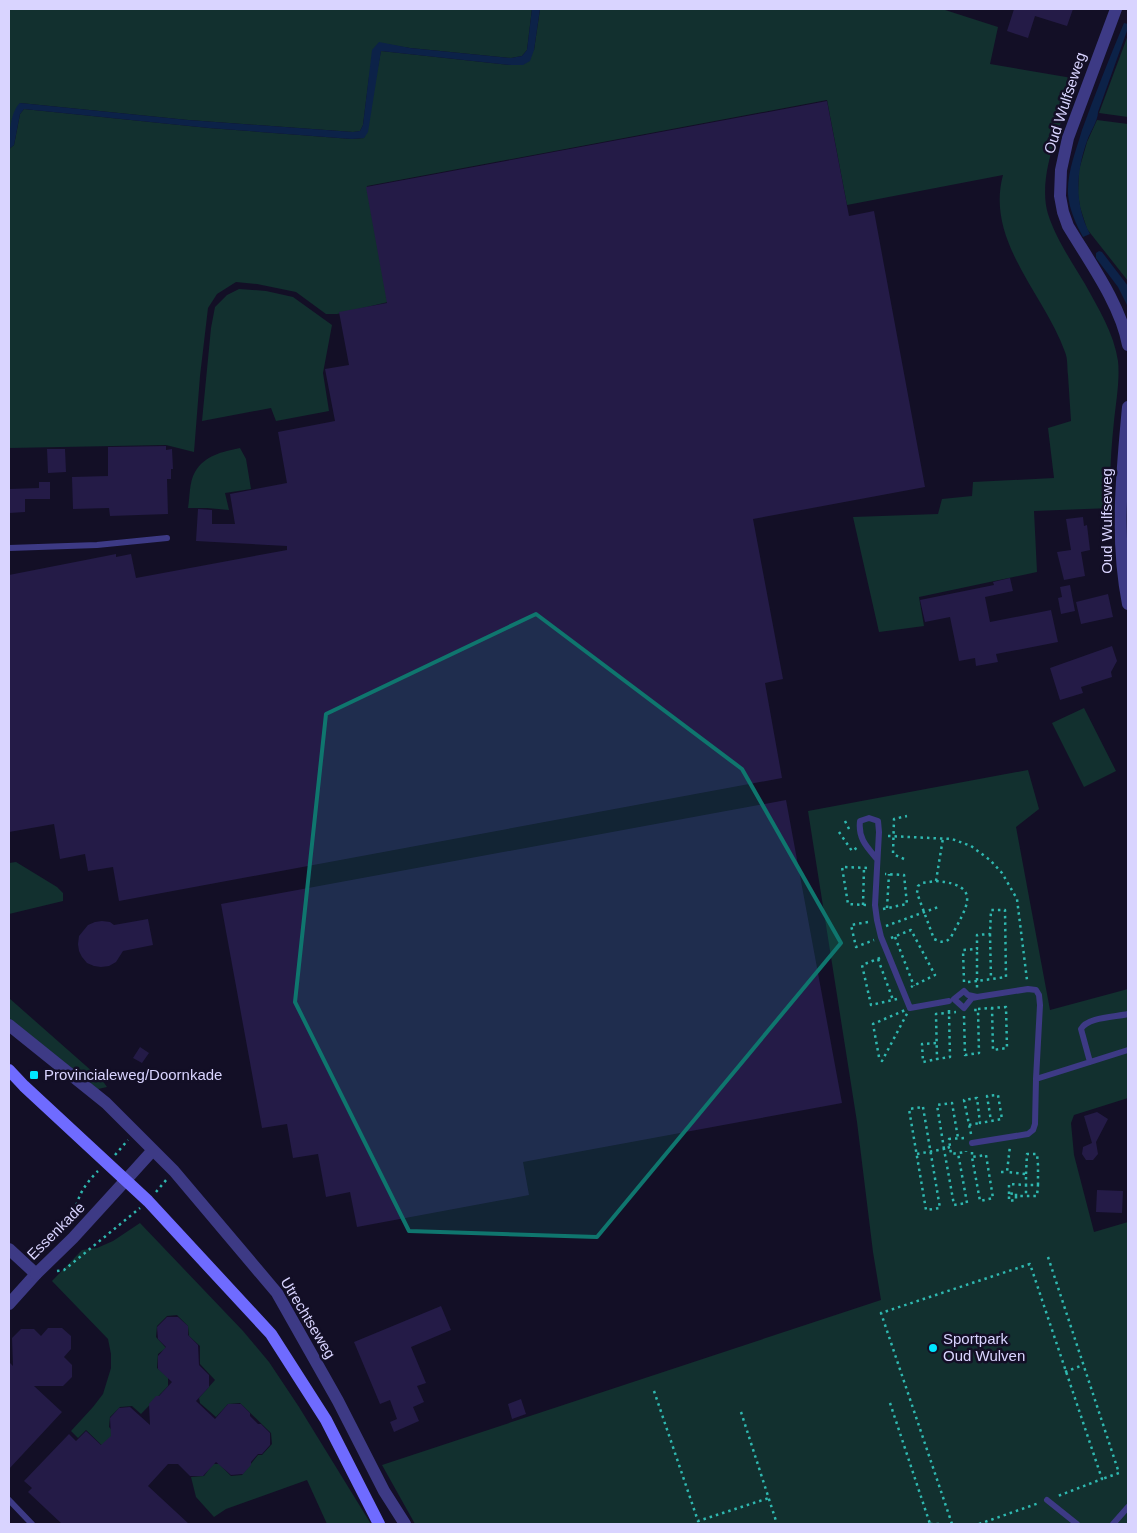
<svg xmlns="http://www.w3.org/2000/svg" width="1137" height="1533" viewBox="0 0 1137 1533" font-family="Helvetica,sans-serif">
<rect width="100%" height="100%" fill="#130f26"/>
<path fill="#12302f" d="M9,9H532L527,50L522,56L511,58L410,48L379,43L369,77L363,125L360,131L353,132L188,120L20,103L9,135Z
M540,9H942L998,27L990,64L1078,79C1064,116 1036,174 1048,214C1056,239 1072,262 1085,284C1098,308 1114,333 1118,361C1120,380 1116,402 1114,421C1111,450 1109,479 1111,508L1034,511L1037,572L919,597L924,626L879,632L853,517L938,514L942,499L972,496L973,482L1054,478L1048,428L1071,421C1070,406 1069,391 1068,375C1067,368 1068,359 1065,352C1045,295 985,241 1003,175L847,205L827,100L367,186L388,302L337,314H326L296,292L257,284L236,282L217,294L208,308L200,376L194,452L166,445L9,448V149L14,145L20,114L24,109L209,128L352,139L364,138L381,51L511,65L534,50Z
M1128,35V117L1099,113Z
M1097,120L1128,124V281L1087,229L1080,207L1078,194L1079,170L1087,142Z
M239,289L266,291L293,297L332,325L323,373L329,411L276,421L271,408L202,421L211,328L215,307L227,295Z
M240,448L246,459L251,489L225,493L229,510L207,508H188C190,497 189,482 195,472C205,455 222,452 240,448Z
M1084,708L1116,771L1084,787L1052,723Z
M1028,770L1039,809L1016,827L1050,1010L1128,989V1098L1074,1115L1071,1123L1074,1155L1094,1232L1128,1222V1524H415L382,1465L881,1300L873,1252L857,1122L808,811Z
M16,862L57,887L63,893V901L9,914V895L10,894L9,889V863Z
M9,998L102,1080L107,1087L98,1089L9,1018Z
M140,1223L243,1331L269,1362L299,1407L371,1524H327L307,1480L226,1509L214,1517L196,1497L191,1477L204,1476L213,1464H219L231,1476L242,1475L258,1455H262L272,1444L271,1433L240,1403L228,1404L216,1417L200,1403L199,1398L215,1380L200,1364V1346L189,1336L188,1326L177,1315L167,1316L157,1326L156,1337L166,1348L158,1354L157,1368L168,1377V1386L141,1414L132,1406L120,1407L110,1417L109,1427L120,1439L116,1459L86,1430L78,1438L71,1431L93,1407L103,1394L111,1368V1354L108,1339L52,1281L82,1250L97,1248L113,1241Z"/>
<path fill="#0c2248" d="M532,9H540L534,50L530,61L523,65H511L381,51L368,132L364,138L352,139L209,128L24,109L20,114L14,145L9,149C9,136 10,112 20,103L188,120L353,132L360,131L363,125L372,50L379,42L410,48L511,58L522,56L527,50Z
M1124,23L1128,24V28L1098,112C1098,121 1090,132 1087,141C1076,172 1074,204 1090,234L1083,237C1076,224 1069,209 1068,194C1067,172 1076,151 1082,130C1095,94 1109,59 1124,23Z
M1099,251L1102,252L1128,286V307L1118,287L1096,258V253Z"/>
<path fill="#241b47" d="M1014,9H1073L1067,26L1035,16L1028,38L1007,31Z
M827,101L849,216L874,211L925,487L753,519L783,679L765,683L782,778L119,901L113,867L88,871L85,854L60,859L54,824L9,832V575L116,554V557L131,554L136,578L287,550V546L196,541L198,509L212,510V524H235L230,494L287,483L278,432L335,421L325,369L349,365L339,312L387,303L366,187Z
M166,446V450L172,449L173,469H171V479H167L168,514L110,516L109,508L73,509L72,477L108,476V447Z
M47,449H65L66,472L48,473Z
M39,482H50V499H25V512L9,513V489L39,488Z
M1083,517L1084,526L1087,525L1090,550L1081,552L1085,576L1064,580L1057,552L1071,550L1066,519Z
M1010,578L1013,591L985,597L990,622L1051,610L1058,642L996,654L998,662L976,666L975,658L959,661L950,617L925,622L920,600L994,585L993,582Z
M1070,585L1075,611L1061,614L1058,598L1062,597L1060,587Z
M1108,594L1113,617L1081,624L1076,602Z
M1112,646L1117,661L1111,672L1112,677L1081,687L1083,693L1060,700L1050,668Z
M786,800L842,1103L523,1162L529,1195L357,1227L350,1192L326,1197L318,1154L293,1158L287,1124L262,1128L221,904Z
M148,919L153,945L123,951L116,962L109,966L101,967L94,966L87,963L82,957L79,951L78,944L79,936L88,925L95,922L102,921L110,922L114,925Z
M140,1047L149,1053L142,1063L133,1058Z
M1097,1112L1108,1119L1096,1142L1098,1154L1093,1160H1086L1082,1154L1083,1147L1092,1143L1084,1116Z
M1097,1190L1123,1191L1122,1213L1096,1212Z
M441,1306L451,1330L411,1347L426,1383L417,1386L424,1402L413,1407L419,1421L394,1432L390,1422L397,1419L390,1400L380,1404L354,1342Z
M167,1317H178L188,1326V1335L198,1345L199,1365L209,1375V1387L196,1401L215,1419L228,1404H241L250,1413V1416L258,1424H261L270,1433V1445L262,1454H258L251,1462V1465L243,1474L231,1475L216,1462L203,1476H190L178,1464H168L148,1486L189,1524H62L28,1492L32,1488L24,1481L69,1434L76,1441L86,1431L101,1445L111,1436L110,1418L119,1408L130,1407L150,1425L149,1404L156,1396H159L172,1382L158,1369V1356L166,1347L158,1339L157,1327Z
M48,1328H62L71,1336V1349L64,1357L72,1365V1377L63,1386H34L62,1412L9,1469V1362L13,1366L12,1338L21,1329H34L41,1336Z
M521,1399L526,1414L512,1419L508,1404Z"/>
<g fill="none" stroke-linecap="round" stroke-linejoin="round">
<path stroke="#2fb8b0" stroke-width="2.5" stroke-dasharray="2.5 4" stroke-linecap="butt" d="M845,821L850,831
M839,832L852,851L858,847
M888,836L952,839L971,846L990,860L1002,873L1017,899L1027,980
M904,859L893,854L894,819L907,816
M936,881C985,885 965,909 951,937C945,944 941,942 934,939L917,893L918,886L922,883L936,881L943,838
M863,905L864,868
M866,905L848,904L842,867L868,868
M887,908L889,874
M883,909L907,904L904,875L885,874
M868,922L851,925L856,947L874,940
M886,926L941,906
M990,934L991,979
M895,937L914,986
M891,938L911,930L935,975L911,987
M880,958L862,965L871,1005L897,999
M878,959L893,1000
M964,982L963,950L977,949V935L990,934L991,910H1005L1006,977L977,981V949
M968,982L977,981V989
M910,1008L882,1061L879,1057L873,1024Z
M978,1009L1006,1007L1007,1048L993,1050L992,1008
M949,1010V1013L950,1057L937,1059L936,1014L956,1012
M964,1016L965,1055L979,1053L978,1010H974
M936,1043L922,1044L923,1062L937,1059
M923,1107L940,1208L926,1210L909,1109Z
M969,1125L980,1123
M971,1134L964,1100L977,1098L980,1123L1002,1119L998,1095L987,1096L991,1121
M964,1138L949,1139L951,1154L966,1152V1151
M950,1147L944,1149L937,1105L952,1103L958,1138
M972,1152V1157L980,1201L993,1198L986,1155L972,1157
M917,1154L944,1149L954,1205L967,1203L958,1153
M115,1155L128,1140
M1001,1172H1007
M1026,1174L1027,1154H1037L1038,1165V1185
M156,1192L167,1179
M1009,1194V1184L1026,1185V1174L1007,1172L1010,1146
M1016,1196V1200L1009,1201V1194L1016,1193V1196H1037L1038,1185H1026V1196
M74,1218C76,1198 84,1185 98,1171
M1048,1257L1119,1473L1102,1479
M57,1271L64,1270L140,1208
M1065,1372L1083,1365
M654,1391L698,1521L769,1498
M890,1403L930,1524
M741,1412L777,1524
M930,1524H940
M952,1524L881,1313L1030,1264L1102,1479L1058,1496
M979,1524L1039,1503"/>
<path stroke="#3d3a85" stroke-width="6" d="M9,548L97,545L167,538
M877,859C866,846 858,838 860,821L869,818L878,821L879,832L875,905L877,920L881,937L910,1008L949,1001
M977,997L968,995L964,991L954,999L964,1008L972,998L977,997L1028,989L1036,990L1039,995L1040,1005L1036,1079
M1128,1014C1115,1017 1087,1017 1081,1029L1090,1062L1128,1050
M972,1143L1028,1134L1033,1130L1035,1124L1036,1079L1090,1062
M9,1500L32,1524
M1047,1500L1077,1524
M1113,1524L1128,1507"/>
<path stroke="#3d3a85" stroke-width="12" d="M1116,9L1068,138L1061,170L1060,196L1063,212L1068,226C1089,261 1121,305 1128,345
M1128,407C1122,472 1115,539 1128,604
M9,1025L106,1103L174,1171L277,1293L338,1401L384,1491L405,1524
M125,1181L153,1150
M9,1249L36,1274L9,1304"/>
<path stroke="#3d3a85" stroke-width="12" d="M36,1274L73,1238L125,1181"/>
<path stroke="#6f6bff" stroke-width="12" d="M9,1070L24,1086L148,1201L271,1334L326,1420L379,1524"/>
</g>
<path fill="#0f766e" fill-opacity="0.2" stroke="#0f766e" stroke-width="4" stroke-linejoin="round" d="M536,614L742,769L841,943L597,1237L409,1231L295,1002L326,714Z"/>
<g fill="#00e5ff" stroke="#130f26" stroke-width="2">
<rect x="29" y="1070" width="10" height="10" rx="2.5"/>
<circle cx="933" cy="1348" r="5"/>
</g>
<g text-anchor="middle" stroke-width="5" stroke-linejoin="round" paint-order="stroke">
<g font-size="15" fill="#d9d4ff" stroke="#130f26">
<text transform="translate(1065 103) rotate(-72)" y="5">Oud Wulfseweg</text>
<text transform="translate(1107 521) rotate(-90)" y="5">Oud Wulfseweg</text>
<text transform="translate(56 1231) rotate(-45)" y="5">Essenkade</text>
<text transform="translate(308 1318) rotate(59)" y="5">Utrechtseweg</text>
</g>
<g font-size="15" fill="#d9d4ff" stroke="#130f26" text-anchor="start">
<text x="44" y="1080">Provincialeweg/Doornkade</text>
<text x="943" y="1344">Sportpark<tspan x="943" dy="17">Oud Wulven</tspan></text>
</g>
</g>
<rect width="1137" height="1533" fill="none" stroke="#d9d4ff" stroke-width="20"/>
</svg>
